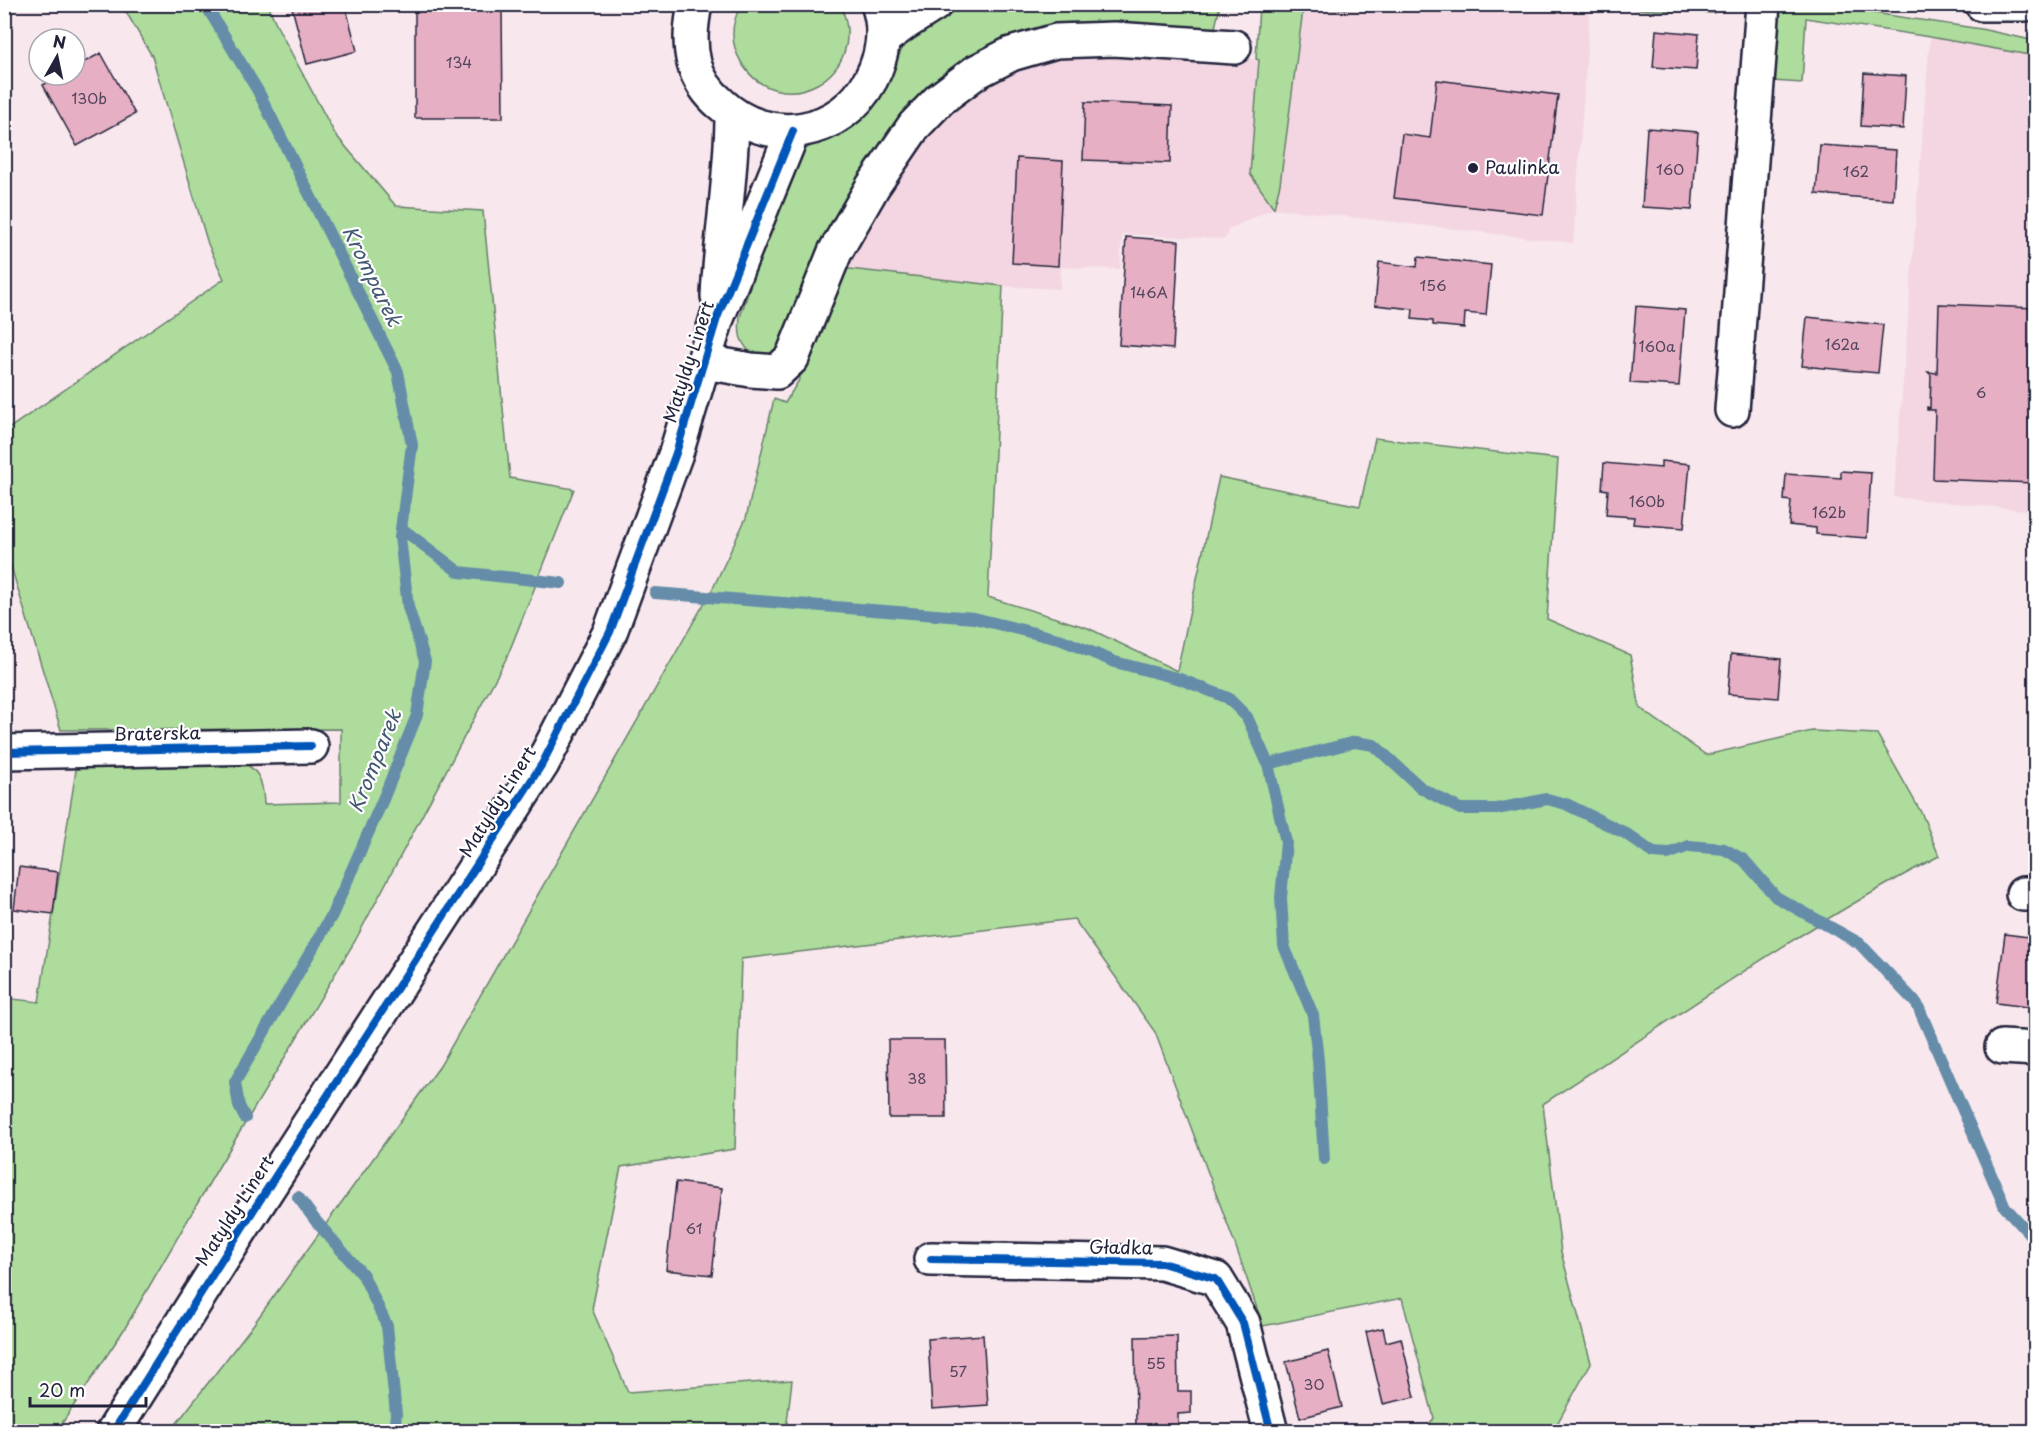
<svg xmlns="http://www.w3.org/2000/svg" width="2040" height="1436" viewBox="0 0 2040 1436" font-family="'Playpen Sans',sans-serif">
<rect width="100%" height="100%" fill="#f8e7ed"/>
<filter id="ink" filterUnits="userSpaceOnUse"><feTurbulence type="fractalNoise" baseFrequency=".0167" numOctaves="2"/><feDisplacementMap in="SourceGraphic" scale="12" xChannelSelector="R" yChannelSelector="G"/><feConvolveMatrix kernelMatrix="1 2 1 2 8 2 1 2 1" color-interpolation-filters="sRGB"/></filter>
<g filter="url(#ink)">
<path fill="#f3d6e1" d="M1426,7H1590L1573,243L1274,208L1229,229L1225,239L1122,234L1120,269L1061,267L1060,289L1003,286L840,268L921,133L978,82L1059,49L1171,51L1259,60L1264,10Z
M1930,37L2035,56V511L1894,497Z"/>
<path fill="#addc9c" stroke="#687f6c" stroke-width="1.5" d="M840,4C874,77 778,125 741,62C730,43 731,23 741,5Z
M1438,4H1735L1736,8L1716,7L1714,13L1590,7H1438Z
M122,5H268L278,28L335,134L396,206L483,211L510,478L574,489L507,657L355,941L218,1168L125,1328L57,1431H5L4,998L39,1002L77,764L233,758C258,767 263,778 264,804L341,802V729L61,730L5,547L4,432L224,279L208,244L152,56Z
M968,5H1220L1215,28L1176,30L970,62L798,311L774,356L752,355C740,341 738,336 740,317L788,175L797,159L807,148L843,131L883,88L903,47L915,34L948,11Z
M1259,5H1375V8L1303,10L1280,184L1274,208L1250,174L1259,60L1256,59Z
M1787,5H1820L1981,29L2031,40L2035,42V56L1930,37L1806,18L1802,83L1773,81L1778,15L1781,9Z
M840,268L1003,286L988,597L1088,628L1177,671L1219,477L1360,506L1375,438L1558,459L1547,619L1630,655L1640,708L1706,755L1812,731L1877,734L1922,814L1939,856C1801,928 1673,1019 1543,1104L1561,1252L1591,1363L1553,1431H1424L1434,1418L1402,1298L1263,1326L1235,1244L1155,1032L1074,919L741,959L735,1149L621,1167L592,1309L628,1392L792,1380L786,1431L170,1432L253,1325L440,1066L714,586L746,518L774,399L785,403L799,380Z"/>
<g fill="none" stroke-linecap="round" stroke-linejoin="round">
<path stroke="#658da9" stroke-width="12" d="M205,4L258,91L398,372L412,445L400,537L408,607L425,661L417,715L384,797L332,915L235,1082L239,1106L245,1118
M401,528L459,572L561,583
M655,593L974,618L1062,640L1115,662L1180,679L1228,698L1247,717L1268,764L1355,742L1374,745L1421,788L1460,809H1497L1547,799L1566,804L1625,833L1653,853L1668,854L1689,846L1724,849L1744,860L1776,897L1859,943L1917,1004L2005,1207L2036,1241
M1268,764L1286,842L1281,898L1284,946L1313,1015L1318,1060L1324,1159
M298,1197L315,1220L363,1275L387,1326L396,1414L394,1432"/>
</g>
<path fill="#e6afc4" stroke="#22223b" stroke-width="1.5" d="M291,4H345L357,51L307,64Z
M415,8H502L503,118H415Z
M1656,30L1699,34L1696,70L1653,67Z
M101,53L135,114L77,146L43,85L61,75H75V67Z
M1864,73L1906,76L1903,129L1861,126Z
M1437,80L1558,95L1543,215L1394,198L1402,134L1430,138Z
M1085,102L1172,106L1170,163L1083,160Z
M1647,128L1698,132L1692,210L1642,207Z
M1820,145L1896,150L1893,200L1816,194Z
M1017,158L1063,161L1058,266L1012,263Z
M1126,237L1179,241L1173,349L1119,345Z
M1418,257L1491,265L1486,315L1465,313L1464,328L1433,325V321L1412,319L1413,309L1375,305L1379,262L1417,267Z
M1939,304L2036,308V378H2032L2031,411H2036L2034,483L1933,479L1935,410H1927V407L1930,408L1931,375L1928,372L1937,373Z
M1636,306L1685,310L1679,386L1630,383Z
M1807,317L1883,325L1878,373L1802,366Z
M1661,461L1690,464L1684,528L1633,524L1634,517L1606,515L1608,490L1602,489L1604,463L1661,468Z
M1841,471L1871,473L1867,538L1816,534V528L1789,525L1791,501L1784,500L1786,474L1841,478Z
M1731,654L1781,659L1778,698L1728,694Z
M19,867L58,872L53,914L14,909Z
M2005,934L2036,938V1008L1996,1003Z
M888,1040H945L946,1118H889Z
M676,1182L722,1188L712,1275L666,1270Z
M1383,1328L1386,1342L1401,1338L1415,1397L1383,1404L1366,1332Z
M983,1335L988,1405L932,1409L928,1339Z
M1177,1336L1178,1391H1191V1413L1178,1414V1432H1136L1135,1337Z
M1328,1351L1342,1407L1300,1418L1286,1362Z"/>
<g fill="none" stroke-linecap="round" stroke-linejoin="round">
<defs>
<path id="minor" d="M695,4C691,25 689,43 694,63C698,79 709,94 721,104C768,148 841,136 871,79C883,56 887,29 878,4
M1982,4H2026
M883,39L905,23L935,4
M718,296C721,235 732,175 732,115
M705,362L751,370L777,372L792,358L835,252L873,186L914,126L940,99L976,72L1011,54L1056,41L1114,39L1234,47
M1732,410L1763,4
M4,752L311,746
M2023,894H2036
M2002,1047L2036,1049
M931,1259L1162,1263L1216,1279L1243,1323L1271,1432
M113,1432L240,1231L542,764L610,632L676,453L717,318L793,131"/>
</defs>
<use href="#minor" stroke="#22223b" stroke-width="38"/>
<use href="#minor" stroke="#fff" stroke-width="33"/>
<defs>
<path id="cycleway" d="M4,752L311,746
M931,1259L1162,1263L1216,1279L1243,1323L1271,1432
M113,1432L240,1231L542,764L610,632L676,453L717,318L793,131"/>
</defs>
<use href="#cycleway" stroke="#fff" stroke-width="11"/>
<use href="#cycleway" stroke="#0057b8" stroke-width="8"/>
</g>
</g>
<circle fill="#22223b" stroke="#fff" stroke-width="2" cx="1473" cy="168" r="6"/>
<g text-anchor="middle" stroke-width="4.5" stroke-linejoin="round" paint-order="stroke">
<g font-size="15" fill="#53455d">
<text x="459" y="68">134</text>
<text x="89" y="104">130b</text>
<text x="1670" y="175">160</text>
<text x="1856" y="177">162</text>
<text x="1433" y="291">156</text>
<text x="1149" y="298">146A</text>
<text x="1842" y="350">162a</text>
<text x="1657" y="352">160a</text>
<text x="1981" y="398">6</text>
<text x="1647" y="507">160b</text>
<text x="1829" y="518">162b</text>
<text x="917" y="1084">38</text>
<text x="694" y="1234">61</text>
<text x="1156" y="1369">55</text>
<text x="958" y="1377">57</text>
<text x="1314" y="1390">30</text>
</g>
<g font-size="18" fill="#22223b" stroke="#fff" text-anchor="start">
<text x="1485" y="174">Paulinka</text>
</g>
<g font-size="18" fill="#22223b" stroke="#fff">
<text transform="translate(689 362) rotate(-72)" y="6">Matyldy Linert</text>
<text transform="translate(157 734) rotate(-1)" y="6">Braterska</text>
<text transform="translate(498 802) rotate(-58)" y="6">Matyldy Linert</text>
<text transform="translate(235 1211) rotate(-57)" y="6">Matyldy Linert</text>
<text transform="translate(1121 1248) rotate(1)" y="6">Gładka</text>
</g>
<g font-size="20" font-style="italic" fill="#435872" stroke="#fff">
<text transform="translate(372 276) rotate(64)" y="7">Kromparek</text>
<text transform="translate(375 761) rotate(-68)" y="7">Kromparek</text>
</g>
</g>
<rect width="2040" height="1436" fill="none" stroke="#fff" stroke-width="24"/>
<rect x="12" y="12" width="2016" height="1412" fill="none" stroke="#22223b" stroke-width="2" filter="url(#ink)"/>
<g transform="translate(57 57) rotate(9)"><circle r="28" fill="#ffffff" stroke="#a7a7b1" stroke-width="1.5"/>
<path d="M0-4.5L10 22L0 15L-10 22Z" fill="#22223b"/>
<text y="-9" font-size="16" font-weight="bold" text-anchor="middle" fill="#22223b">N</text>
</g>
<path d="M30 1397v9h116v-9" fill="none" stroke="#22223b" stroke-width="3"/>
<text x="39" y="1397" font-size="18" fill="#22223b" stroke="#ffffff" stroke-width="4.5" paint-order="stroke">20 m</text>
</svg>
